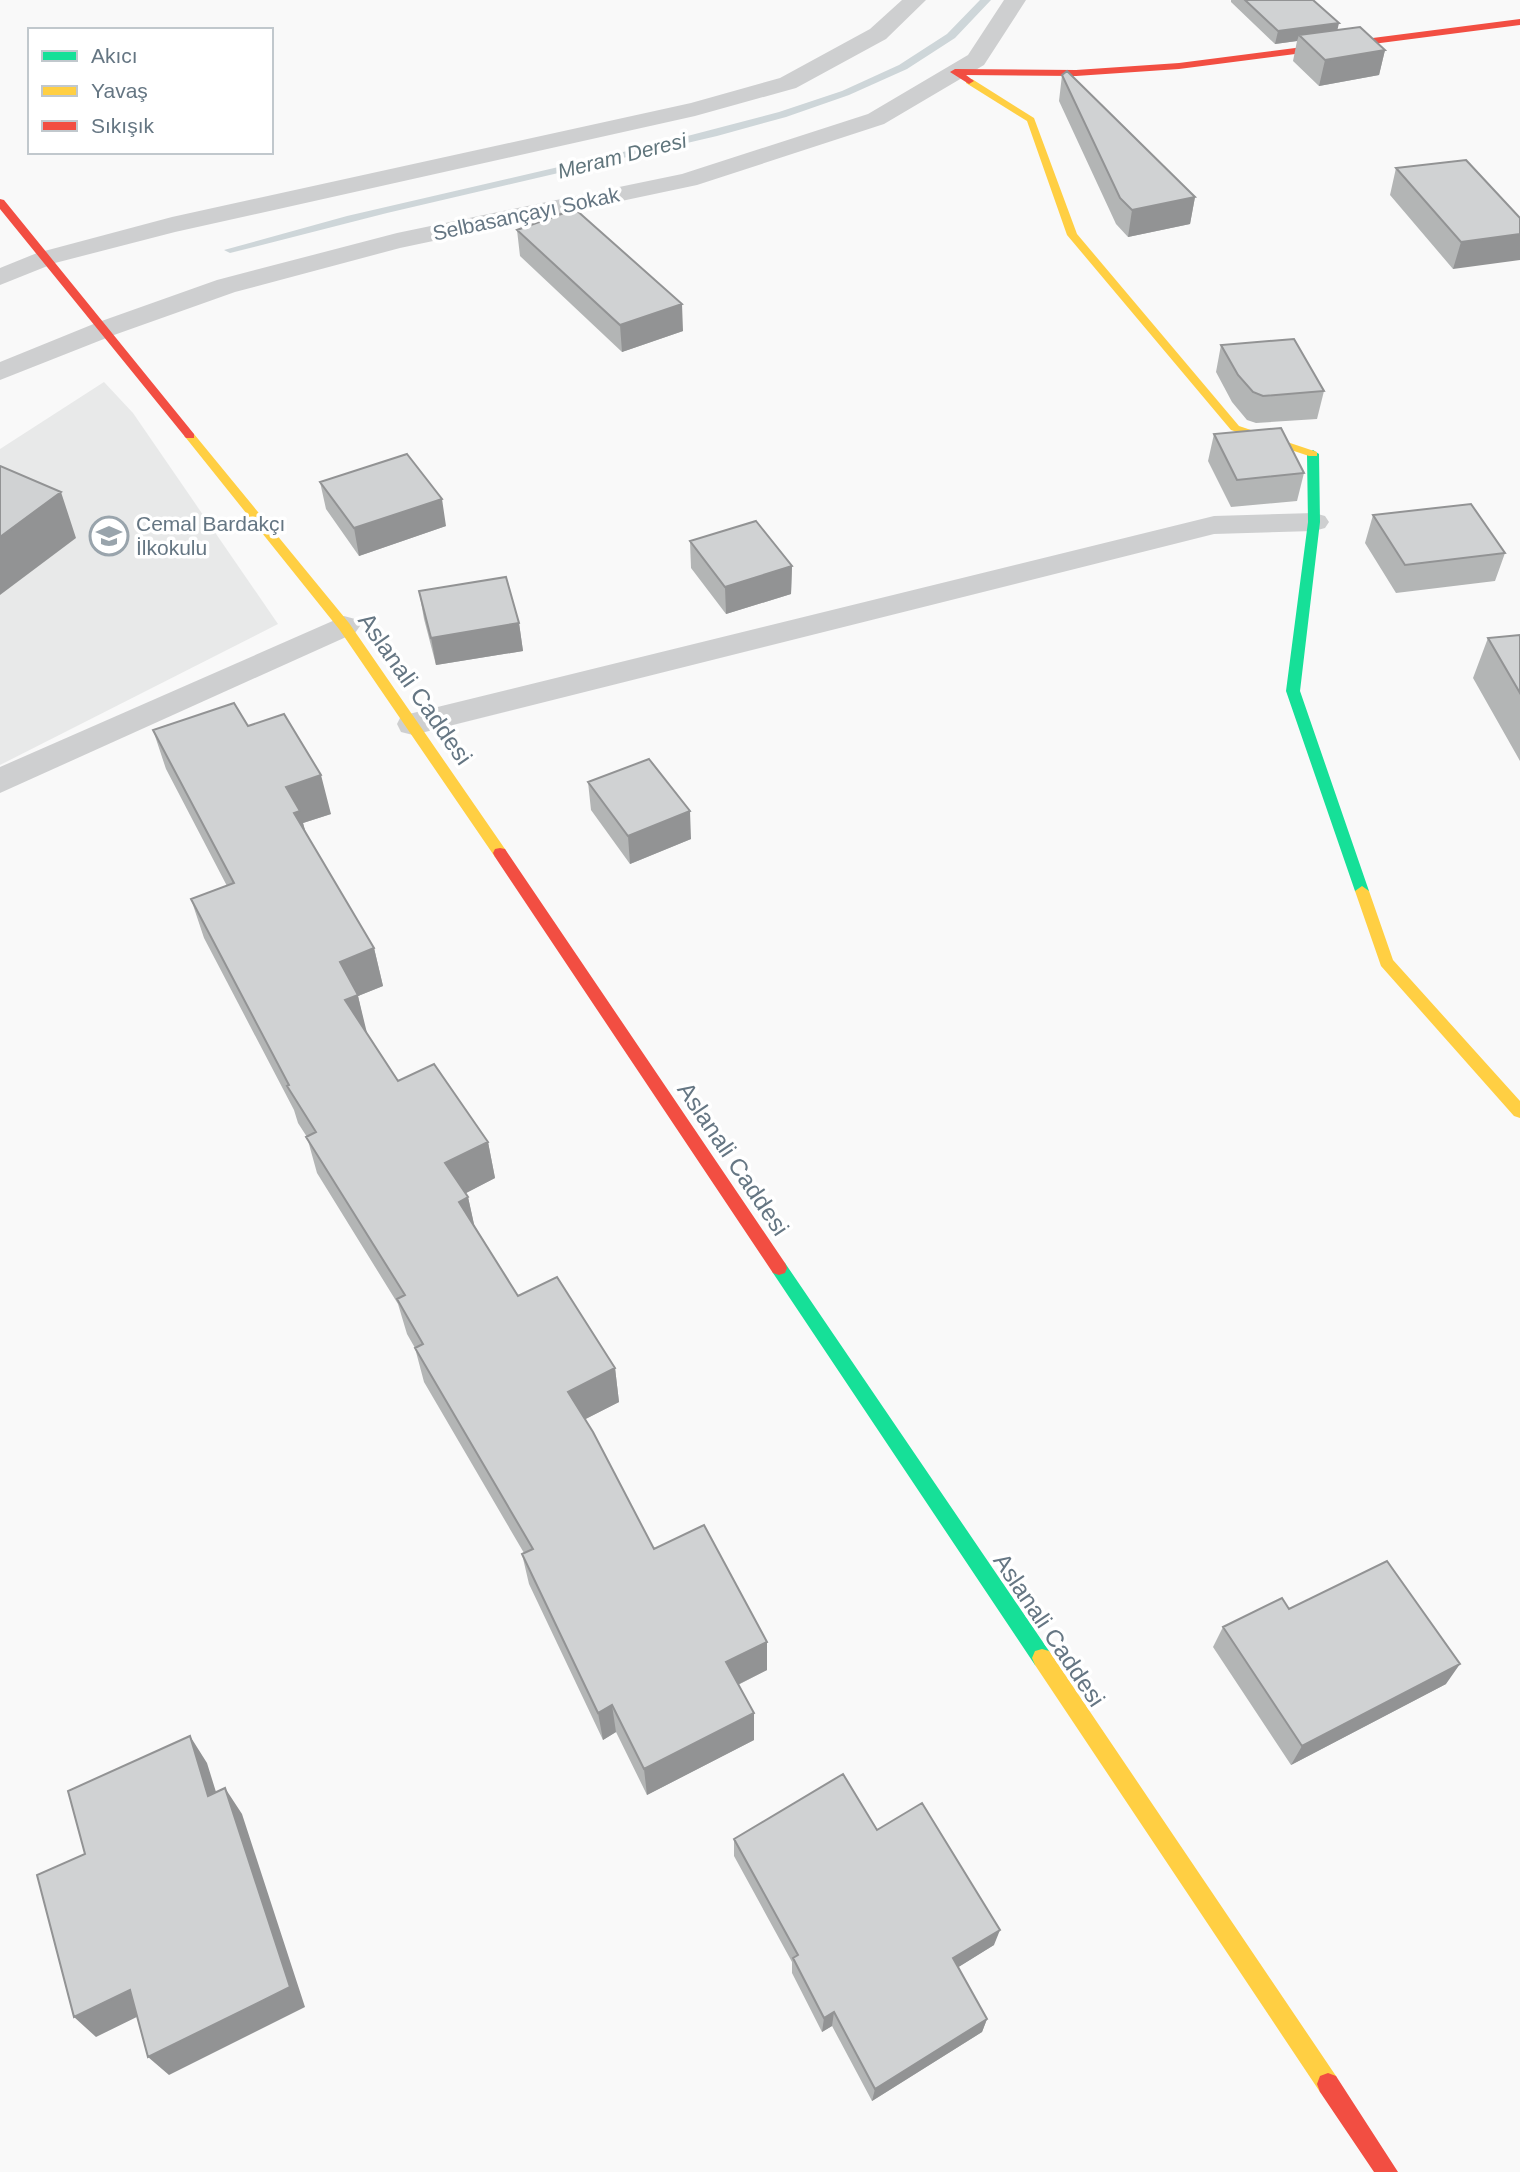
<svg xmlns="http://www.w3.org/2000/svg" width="1520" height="2172" viewBox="0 0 1520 2172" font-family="Arial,sans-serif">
<rect width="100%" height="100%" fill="#f9f9f9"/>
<path fill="#e8e9e9" d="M104,382L133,413L278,624L0,765V449Z"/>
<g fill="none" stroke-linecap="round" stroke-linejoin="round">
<path fill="#ced6d9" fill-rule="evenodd" d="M980,0H991L955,38L907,69L849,95L786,117L717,136L387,213L230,253L224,250L347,216L653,145L779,112L842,91L899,65L947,34Z"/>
<path fill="#cecfd0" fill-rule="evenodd" d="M902,0H926L886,39L796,88L695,116L175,232L55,263L0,285V268L37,253L172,217L691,103L780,78L870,29Z
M1004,0H1026L984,65L884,124L697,185L400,248L235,292L114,335L0,380V362L96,323L217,280L397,233L682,174L868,114L968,55Z
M1314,513L1325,516L1329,522L1325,528L1314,531L1214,534L413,735L401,732L397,724L401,716L413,713L1214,516Z
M344,616L355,619L360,626L355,633L0,793V767Z"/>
<path fill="#16e098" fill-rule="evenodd" d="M1313,450L1319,454L1320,522L1300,691L1369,891L1362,896L1355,891L1286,691L1308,522L1307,454Z
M779,1261L785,1263L1049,1651L1052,1658L1049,1665L1042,1667L1035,1665L773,1273L771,1268L773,1263Z"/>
<path fill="#ffcf43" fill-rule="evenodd" d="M966,79H972L1034,118L1077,234L1239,426L1317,452V456H1309L1231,430L1067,235L1027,121L966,83Z
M190,433L194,434L349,623L505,849L507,853L505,857H495L339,629L186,438L184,436Z
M1362,886L1369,891L1393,960L1520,1101V1118L1514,1116L1381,966L1355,891Z
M1042,1649L1049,1651L1336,2076L1339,2084L1336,2092L1328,2095L1320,2092L1035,1665L1032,1658L1035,1651Z"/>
<path fill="#f24e42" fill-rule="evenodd" d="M1520,19V25L1179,69L1076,76L966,75L974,81L969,84L950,72L955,69L1076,70L1179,63Z
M0,199L4,200L194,434V438H186L0,209Z
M500,848L505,849L785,1263L787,1268L785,1273L779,1275L773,1273L495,857L493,853L495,849Z
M1328,2073L1336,2076L1398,2172H1374L1320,2092L1317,2084L1320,2076Z"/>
</g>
<path fill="#b3b5b5" d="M1231,0H1313L1337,30L1385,50L1379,75L1319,86L1293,61L1297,41L1275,44L1231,2Z
M1062,75L1195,197L1190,224L1128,237L1116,224L1059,101Z
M1396,168L1520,218L1453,269L1390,195Z
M517,230L683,331L622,352L520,256Z
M1221,345L1324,391L1317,419L1256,423L1247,420L1232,402L1216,372Z
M1214,434L1304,473L1297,501L1231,507L1208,461Z
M320,482L446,526L359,556L326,509Z
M1373,515L1505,553L1495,581L1396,593L1365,543Z
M690,541L792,566L791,594L726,614L691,568Z
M419,591L519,623L523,651L436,665L424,619Z
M1520,635V761L1473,678L1488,638Z
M248,726L331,814L303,823L306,833L374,948L383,986L358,996L366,1033L398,1081L488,1142L495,1178L465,1193L468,1197L474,1225L518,1296L615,1368L619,1402L585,1419L654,1549L767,1642V1670L738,1685L754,1740L647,1795L616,1732L603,1740L529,1584L522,1554L524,1553L424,1382L415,1348L407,1334L398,1304L317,1173L307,1137L298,1123L294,1110L204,938L191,899L227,886L166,769L153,730Z
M588,782L691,839L630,864L591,810Z
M1289,1609L1446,1684L1291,1765L1213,1647L1223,1627Z
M734,1839L994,1945L958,1967L987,2019L982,2032L872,2101L832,2026L822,2032L792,1973V1962L734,1856Z"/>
<path fill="#929394" d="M1339,23L1336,36L1299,35L1297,41L1275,44L1278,31Z
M1385,50L1379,75L1319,86L1325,60Z
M1195,197L1190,224L1128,237L1132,210Z
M1520,234V260L1453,269L1461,242Z
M682,304L683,331L622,352L620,325Z
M61,492L76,538L0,595V537Z
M442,499L446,526L359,556L354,528Z
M792,566L791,594L726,614L725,587Z
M519,623L523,651L436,665L431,638Z
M321,775L331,814L303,823L310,850L304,852L286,787Z
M690,811L691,839L630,864L628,836Z
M374,948L383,986L358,996L367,1033L354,1038L345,1000L340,962Z
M488,1142L495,1178L453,1200L445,1163Z
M468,1197L476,1233L459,1202Z
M615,1368L619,1402L574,1425L568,1392Z
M767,1642V1670L727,1690L726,1662Z
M1460,1664L1446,1684L1291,1765L1302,1746Z
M612,1705L616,1732L603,1740L598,1713Z
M754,1713V1740L647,1795L644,1769Z
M190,1736L207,1763L225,1821L208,1796Z
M225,1788L242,1814L305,2007L169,2075L148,2057Z
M1000,1930L994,1945L949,1973L953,1958Z
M130,1990L151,2010L96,2037L74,2017Z
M834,2012L832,2026L822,2032L824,2018Z
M987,2019L982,2032L872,2101L875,2089Z"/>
<path fill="#d0d2d3" stroke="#929394" stroke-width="2" d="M1245,0H1313L1339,23L1278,31Z
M1360,27L1385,50L1325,60L1299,35Z
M1067,71L1195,197L1132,210L1120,198L1062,75Z
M1466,160L1520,218V234L1461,242L1396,168Z
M575,209L682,304L620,325L517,230Z
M1294,339L1324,391L1263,396L1253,392L1238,375L1221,345Z
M1281,428L1304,473L1237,480L1214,434Z
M407,454L442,499L354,528L320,482Z
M0,466L61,492L0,537Z
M1471,504L1505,553L1405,565L1373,515Z
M756,521L792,566L725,587L690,541Z
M506,577L519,623L431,638L419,591Z
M1520,635V693L1488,638Z
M234,703L248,726L284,714L321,775L286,787L300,811L294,813L374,948L340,962L358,995L345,1000L398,1081L434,1064L488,1142L445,1163L468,1197L459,1202L518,1296L557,1277L615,1368L568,1392L593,1432L654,1549L704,1525L767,1642L726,1662L754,1713L644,1769L612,1705L598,1713L522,1554L533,1549L415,1348L423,1344L397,1299L405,1295L306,1137L316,1132L287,1086L289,1085L191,899L234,883L153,730Z
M649,759L690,811L628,836L588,782Z
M1387,1561L1460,1664L1302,1746L1223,1627L1282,1598L1289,1609Z
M190,1736L208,1796L225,1788L290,1987L148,2057L130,1990L74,2017L37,1875L85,1854L68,1791Z
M843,1774L877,1830L922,1803L1000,1930L953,1958L987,2019L875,2089L834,2012L824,2018L793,1958L798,1955L734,1839Z"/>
<defs>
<symbol id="school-ring" viewBox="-11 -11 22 22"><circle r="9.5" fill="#fff" stroke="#99a4ac" stroke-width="1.5"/><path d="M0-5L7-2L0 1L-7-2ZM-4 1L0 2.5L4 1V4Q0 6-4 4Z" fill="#99a4ac"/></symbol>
</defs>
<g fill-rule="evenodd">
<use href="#school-ring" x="87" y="514" width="44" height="44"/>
</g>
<g text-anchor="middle" stroke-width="7" stroke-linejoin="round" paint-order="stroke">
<g font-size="21" font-style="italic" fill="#60757c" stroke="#fff">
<text transform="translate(622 156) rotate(-14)" y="7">Meram Deresi</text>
</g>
<g font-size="21" fill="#657683" stroke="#fff">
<text transform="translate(526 214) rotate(-12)" y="7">Selbasançayı Sokak</text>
</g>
<g font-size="21" fill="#657683" stroke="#fff" text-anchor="start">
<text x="136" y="531">Cemal Bardakçı<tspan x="136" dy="24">İlkokulu</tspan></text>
</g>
<g font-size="24" fill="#657683" stroke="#fff">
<text transform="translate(415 689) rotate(55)" y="8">Aslanali Caddesi</text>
<text transform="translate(733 1159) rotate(56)" y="8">Aslanali Caddesi</text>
<text transform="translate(1049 1630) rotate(56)" y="8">Aslanali Caddesi</text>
</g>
</g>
<rect x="28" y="28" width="245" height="126" fill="#ffffff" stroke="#c1c8cd" stroke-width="2"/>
<rect x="42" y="51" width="35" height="10" fill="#16e098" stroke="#c1c8cd" stroke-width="2"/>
<text x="91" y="63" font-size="21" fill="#657683">Akıcı</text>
<rect x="42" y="86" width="35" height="10" fill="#ffcf43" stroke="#c1c8cd" stroke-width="2"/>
<text x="91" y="98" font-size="21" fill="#657683">Yavaş</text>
<rect x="42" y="121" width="35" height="10" fill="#f24e42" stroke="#c1c8cd" stroke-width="2"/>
<text x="91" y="133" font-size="21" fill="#657683">Sıkışık</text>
</svg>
